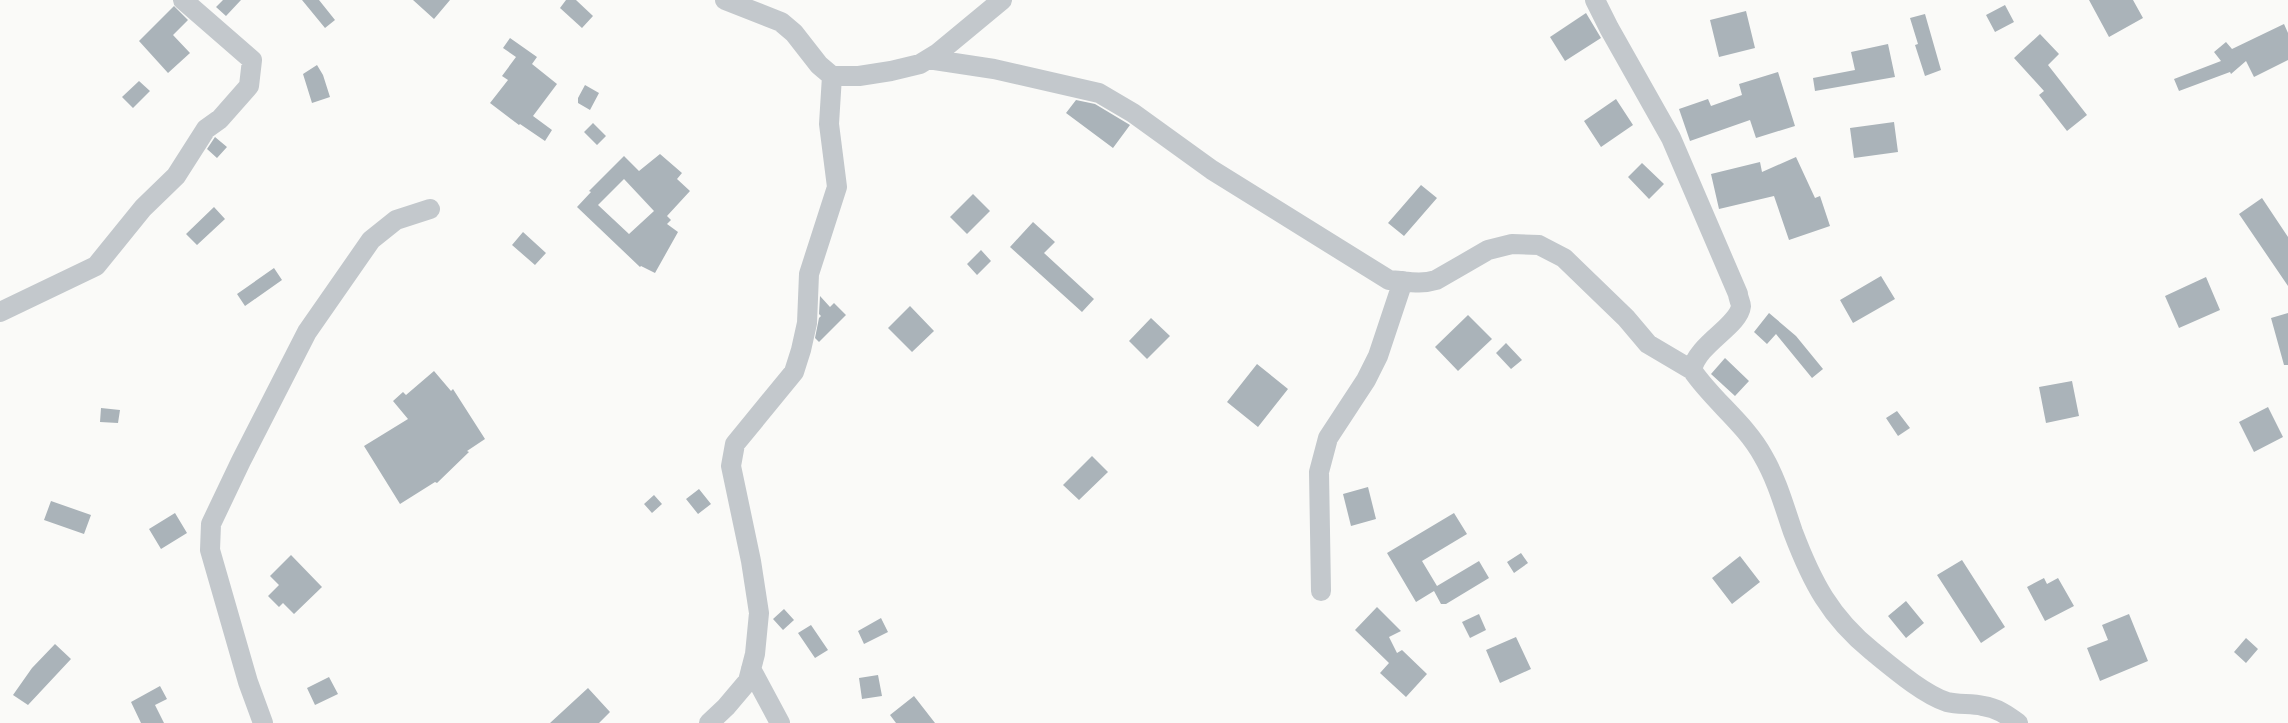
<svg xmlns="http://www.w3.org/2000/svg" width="2288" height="723" viewBox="0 0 2288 723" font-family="Lato,sans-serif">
<rect width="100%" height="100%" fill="#fafaf8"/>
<path fill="#aab3b9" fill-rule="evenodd" d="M223,0H241L226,16L216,7Z
M302,0H319L335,20L325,28Z
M413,0H450L434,19Z
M566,0H576L593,16L582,28L560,8Z
M2089,0H2133L2143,18L2109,37Z
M2005,5L2014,22L1995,32L1986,15Z
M174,6L188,20L173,35L190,53L168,73L139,41Z
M1746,11L1755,48L1719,57L1710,20Z
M1586,13L1601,38L1565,61L1550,37Z
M1925,14L1941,70L1925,76L1915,45L1918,44L1910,18Z
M2284,24L2288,33V60L2254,77L2246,61L2231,74L2230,72L2179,91L2174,79L2221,61L2214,52L2226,42L2232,49Z
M2040,34L2059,54L2048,65L2087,115L2067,131L2039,95L2044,91L2014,58Z
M510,38L537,57L532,64L557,84L533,116L552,130L545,141L520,124L519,125L490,103L508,80L502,76L516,57L503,48Z
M1888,44L1895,77L1815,91L1813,78L1855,70L1851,52Z
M317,65L323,75L330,97L312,103L303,74Z
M1778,72L1795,126L1756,138L1750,120L1690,141L1679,109L1708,99L1711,106L1742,95L1739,84Z
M139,81L150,91L133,108L122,97Z
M585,85L599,93L590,110L578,103V98Z
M1616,99L1633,125L1601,147L1584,121Z
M1076,100L1095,104L1130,125L1113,148L1066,113Z
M1894,122L1898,152L1854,158L1850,128Z
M593,123L606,136L597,145L584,132Z
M215,137L227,147L217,158L207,149Z
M660,154L682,173L677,179L690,191L667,216L671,220L667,224L678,232L655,273L641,266L640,267L577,207L591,192L589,191L624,156L639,171ZM624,179L654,211L629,234L598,205Z
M1796,157L1815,198L1820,196L1830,226L1789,240L1774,196L1719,209L1711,174L1760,162L1762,172Z
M1642,163L1664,184L1649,199L1628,177Z
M1421,185L1437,198L1404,236L1388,223Z
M973,194L990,211L967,234L950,217Z
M2262,198L2288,237V286L2239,214Z
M214,207L225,219L197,245L186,234Z
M1033,222L1055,242L1044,253L1094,299L1082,312L1010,247Z
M523,232L546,253L535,265L512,245Z
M981,250L991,261L977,275L967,264Z
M274,268L282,280L245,306L237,294Z
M1881,276L1895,299L1853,323L1840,300Z
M2206,277L2220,310L2179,328L2165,296Z
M820,296L830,307L834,303L846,315L819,342L815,338L819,318L821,316L819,314Z
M910,306L934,331L912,352L888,328Z
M1769,313L1796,336L1823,369L1812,378L1776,334L1767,344L1754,332Z
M2288,313V365H2284L2271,318Z
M1468,315L1492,339L1458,371L1435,347Z
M1151,318L1170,336L1147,359L1129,341Z
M1506,343L1522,360L1511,369L1496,353Z
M1725,358L1749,381L1735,396L1711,374Z
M1257,364L1288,389L1258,427L1227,402Z
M434,371L451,391L453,389L485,439L467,451L469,452L437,483L435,482L400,504L364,446L408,419L393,401L403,392L406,395Z
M2072,381L2079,416L2046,423L2039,387Z
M2268,407L2283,437L2254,452L2239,422Z
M101,408L120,410L118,423L100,422Z
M1897,411L1910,428L1898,436L1886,418Z
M1092,456L1108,472L1079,500L1063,485Z
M1368,487L1376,519L1351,526L1343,494Z
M699,489L711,504L698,514L686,499Z
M654,495L662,504L652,513L644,504Z
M51,501L91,515L84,534L44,520Z
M175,513L187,533L161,549L149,529Z
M1454,513L1467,534L1422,561L1437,586L1479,561L1489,578L1446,604H1441L1434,591L1416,602L1387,553Z
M1521,553L1528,563L1514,573L1507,562Z
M291,555L322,587L294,614L283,603L279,607L268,596L279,585L270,576Z
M1740,556L1760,582L1732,604L1712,578Z
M1962,560L2005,627L1981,643L1937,575Z
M2044,578L2047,584L2058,578L2074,606L2045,621L2027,587Z
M1906,601L1924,623L1906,638L1888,616Z
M1377,607L1401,631L1389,637L1397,653L1402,650L1427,674L1406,697L1380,673L1389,663L1355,630Z
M784,609L794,620L783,630L773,619Z
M1479,614L1486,630L1470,638L1462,622Z
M2129,614L2148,661L2100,681L2087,648L2108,640L2102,625Z
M881,618L888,632L864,644L858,631Z
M811,625L828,650L815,658L798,633Z
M1516,637L1531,669L1500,683L1486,650Z
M2246,638L2258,649L2246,663L2234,652Z
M55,644L71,659L28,705L13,695L32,668Z
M878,675L882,696L862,699L859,678Z
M329,677L338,694L315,705L307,688Z
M160,686L167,699L155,705L164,723H141L131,702Z
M588,688L610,712L599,723H550Z
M914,696L935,723H896L890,715Z"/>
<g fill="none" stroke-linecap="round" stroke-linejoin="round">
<path stroke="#c3c8cc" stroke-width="20" d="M725,0L781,22L794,33L819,65L832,76H859L891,71L920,64L938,53L1002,0
M1595,0L1609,28L1671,138L1738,294C1738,298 1741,303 1741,306C1739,326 1697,344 1692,370C1713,401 1745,423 1763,456C1777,480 1784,506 1793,532C1812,582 1830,617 1872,651C1893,668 1923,694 1947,702C1959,705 1972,703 1983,706C1997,708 2007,715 2018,723
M928,59L994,69L1099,93L1133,113L1212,170L1389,280C1406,281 1420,285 1436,280L1488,250L1512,244L1539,245L1564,258L1626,318L1648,344L1692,370
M0,312L96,266L143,208L176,176L206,129L220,119L249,86L252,60L183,0
M1321,591L1319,472L1328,438L1366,380L1378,356L1403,281
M751,669L780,723
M263,723L248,682L210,550L211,524L241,461L307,332L371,240L396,220L430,209
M709,723L726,707L748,681L755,654L759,613L751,561L731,466L735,444L794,372L801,350L807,323L809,274L837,187L829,124L832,76"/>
</g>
</svg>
